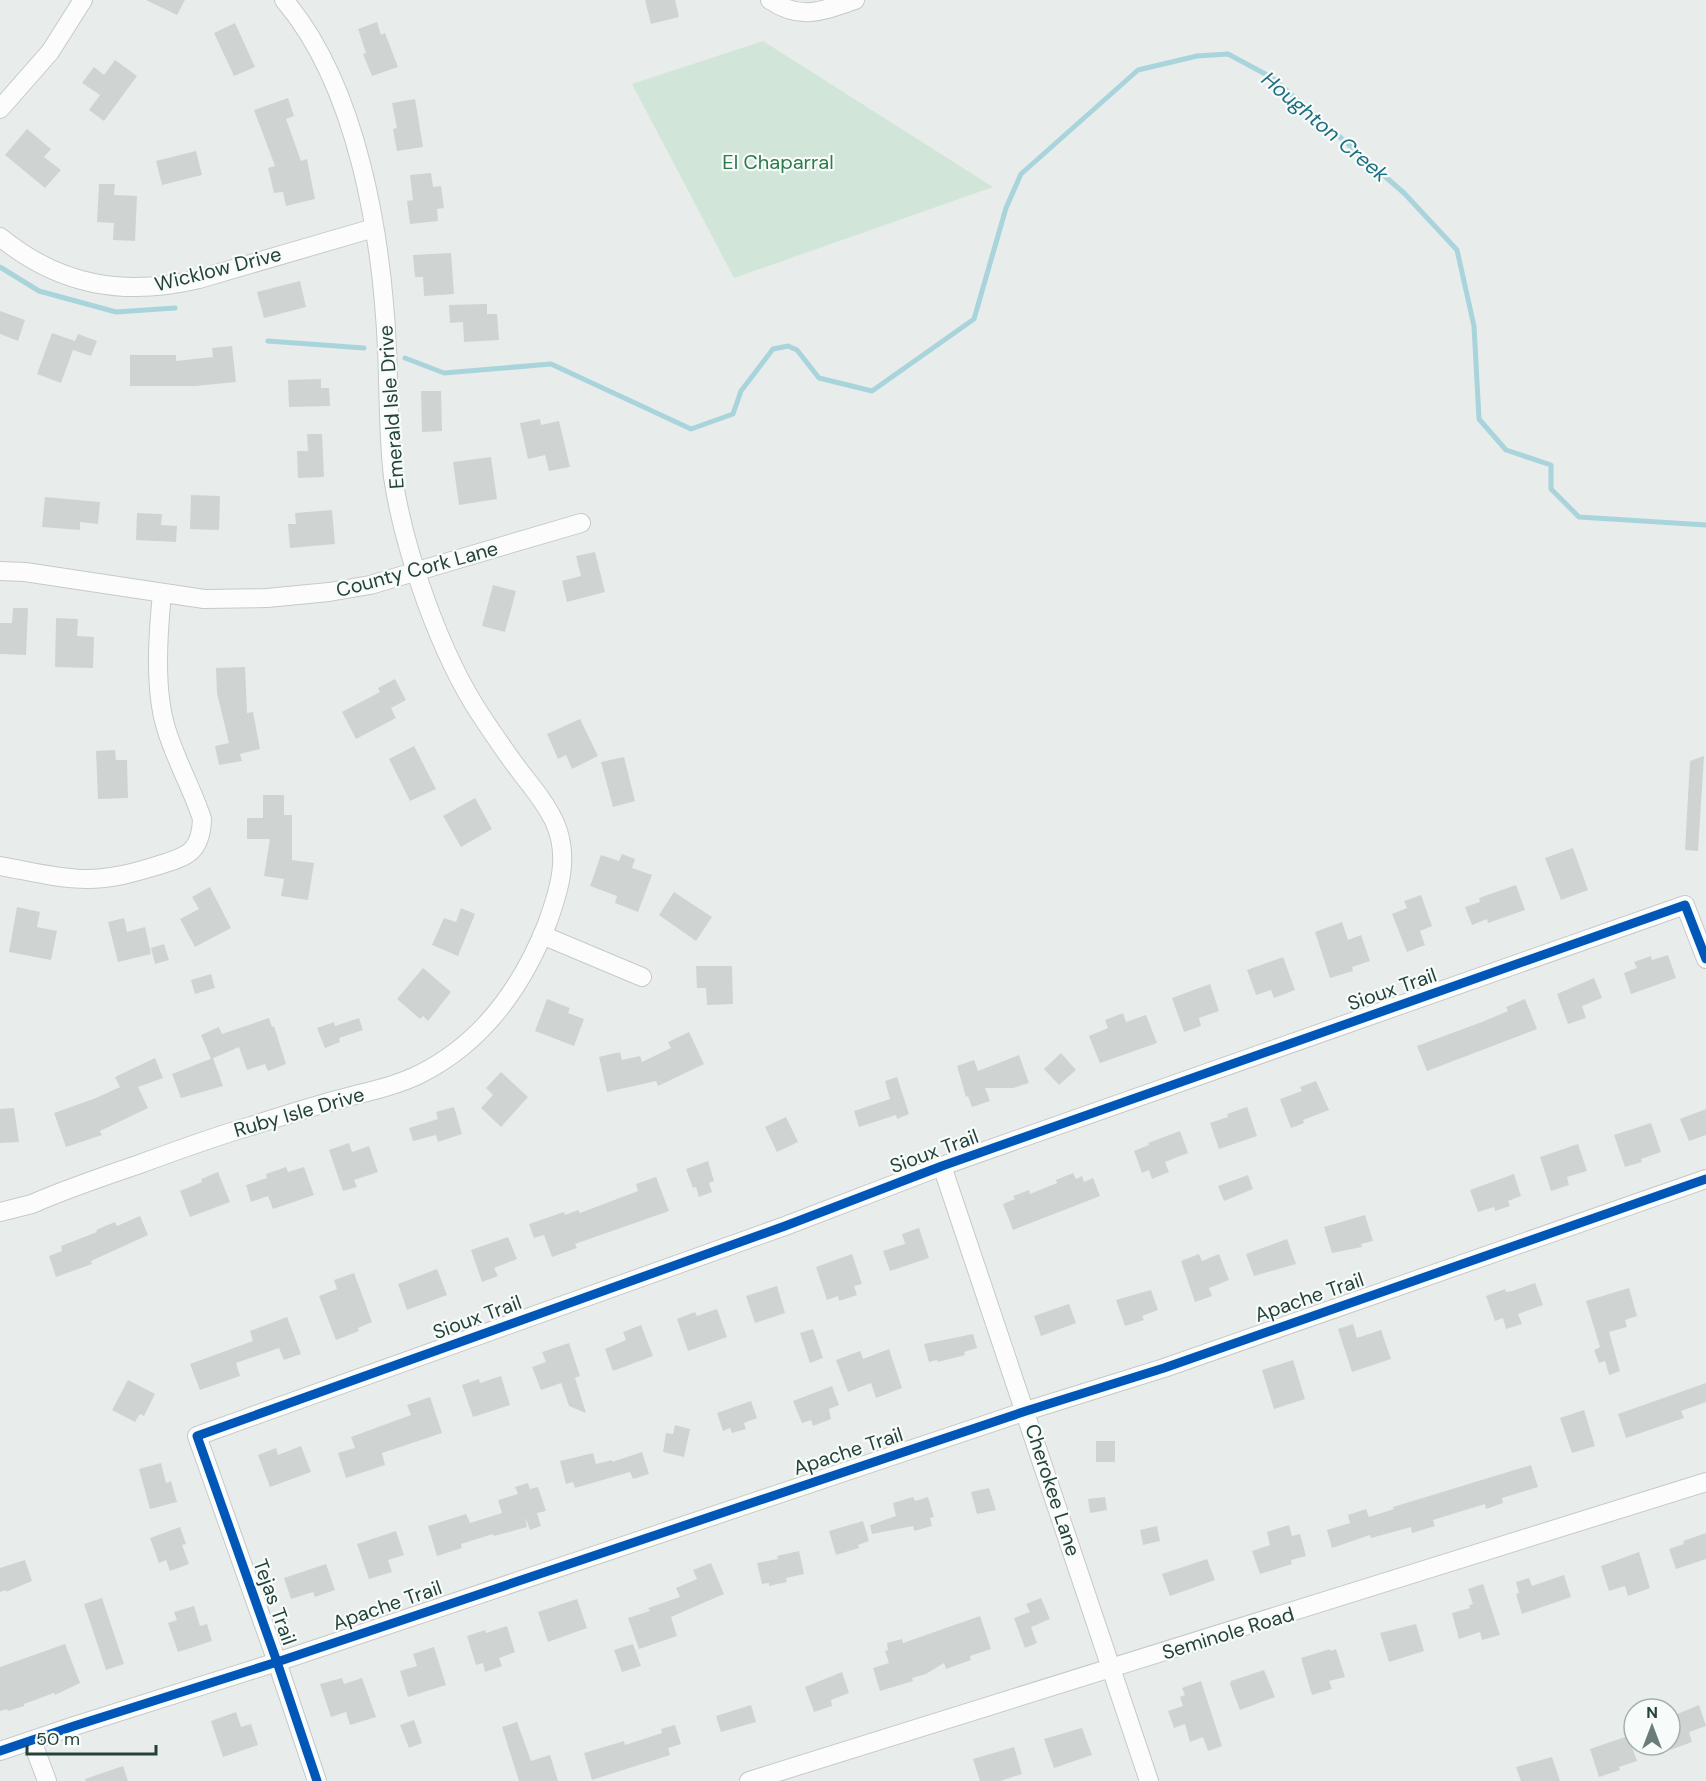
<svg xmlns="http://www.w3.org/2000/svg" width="1706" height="1781" viewBox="0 0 1706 1781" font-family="'DM Sans',sans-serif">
<rect width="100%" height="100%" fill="#e8edeb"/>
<path fill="#d1e6d8" d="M763,41L993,187L734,278L632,84Z"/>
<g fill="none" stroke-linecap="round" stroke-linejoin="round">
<path stroke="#a9d4db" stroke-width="5" d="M0,267L39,291L116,312L175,308
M268,341L364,348
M405,358L444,373L551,364L691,429L733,414L741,391L773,349L788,346L797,350L819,378L872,391L974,319L1006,208L1021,174L1138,70L1197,56L1228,54L1271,77L1404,193L1457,250L1474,326L1479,419L1506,450L1551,465V489L1579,517L1706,525"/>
</g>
<path fill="#cfd4d2" d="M146,0H185L177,15Z
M645,0H675L679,17L651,24Z
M377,22L381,35L385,33L398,67L372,76L363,54L366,53L358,29Z
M235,23L255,67L234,76L214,33Z
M115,60L137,76L104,121L89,110L100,95L82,83L94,67L104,75Z
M288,98L294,116L286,119L301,161L307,159L315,199L286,206L283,192L274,193L268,168L275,166L254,110Z
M415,99L423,147L397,151L393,129L397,128L392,103Z
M27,129L51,149L44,157L61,170L45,188L5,155Z
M196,151L202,175L162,185L156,161Z
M431,173L433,187L441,186L444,208L437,209L438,221L410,224L407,201L413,200L410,175Z
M99,184H115L114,195L137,196L135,241L113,240L114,223L97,222Z
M451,253L454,294L424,296L423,277H415L413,255Z
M300,281L306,307L264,318L257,292Z
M487,304V314H497L499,340L464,342L463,322L450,323L449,305Z
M0,311L25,320L18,341L0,334Z
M52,333L75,341L78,334L97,341L91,356L73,350L61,383L37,374Z
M232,346L236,382L195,386H130V355H176V361L213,357L212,348Z
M321,379V388H329L330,406L289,407L288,380Z
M421,391H441L442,431L422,432Z
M540,419L541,425L559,421L570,467L549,471L545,455L528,459L520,423Z
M307,434H322L324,477L298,478L297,451H308Z
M491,457L497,499L459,505L453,462Z
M191,495L220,496L219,530L190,529Z
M45,497L100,502L98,524L80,522V530L42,527Z
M332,510L335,544L290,548L288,524H296L295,513Z
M137,513L162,514L161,525L177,526L176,542L136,540Z
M595,552L605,592L567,602L562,581L581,576L576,556Z
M493,585L516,591L505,632L482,626Z
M13,608H28L26,655L0,654V623H12Z
M56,618L78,619L77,636L94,637L93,668L55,667Z
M245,667L247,713L253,712L260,749L240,754L242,761L219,765L215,746L229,743L217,693L216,668Z
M395,679L406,700L391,708L396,718L356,739L342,712L380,692L378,688Z
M580,719L598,756L572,769L566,755L558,759L547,734Z
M414,746L436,789L410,801L389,759Z
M115,750L116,760H127L128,798L98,799L96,751Z
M1704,756L1698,851L1685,850L1690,761Z
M624,757L635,801L613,807L601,762Z
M263,795H284V815H292V860L314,863L308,900L281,896L284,879L264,876L270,839H247V818H263Z
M475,798L492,829L461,847L443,816Z
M1573,848L1588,890L1561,900L1545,858Z
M622,854L635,859L632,868L652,875L638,912L615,903L617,896L590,886L601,855L619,861Z
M1516,885L1525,910L1488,923L1487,919L1472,925L1465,907L1480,902L1479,898Z
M210,887L231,928L195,947L180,919L199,909L192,897Z
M674,892L712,917L696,941L659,915Z
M1421,895L1432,926L1420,931L1425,945L1407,952L1392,914L1407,908L1404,901Z
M17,907L40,912L37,927L57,931L51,960L9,952Z
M461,908L475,914L458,956L432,945L444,918L456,922Z
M124,918L127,932L145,927L151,954L118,962L108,922Z
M1342,922L1348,940L1361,935L1370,961L1352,967L1353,971L1330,978L1315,932Z
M164,944L169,960L155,964L151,948Z
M1668,955L1676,978L1631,994L1624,973L1637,968L1634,962L1651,956L1652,960Z
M1283,957L1295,990L1274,998L1271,990L1256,995L1247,970Z
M696,966H732L733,1004L707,1005L706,988H697Z
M423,968L451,992L428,1021L423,1016L420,1019L397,999Z
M211,974L215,988L195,994L191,980Z
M1594,978L1602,998L1582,1006L1586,1018L1568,1024L1557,994Z
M1210,984L1219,1011L1199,1018L1201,1026L1184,1032L1172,998Z
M547,999L570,1008L568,1013L584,1019L574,1046L535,1031Z
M1525,999L1537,1029L1427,1071L1417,1046L1482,1022L1508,1011L1506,1007Z
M1123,1013L1126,1022L1146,1015L1157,1043L1100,1063L1089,1036L1108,1028L1105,1020Z
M269,1018L272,1027L274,1026L286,1064L268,1071L265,1064L247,1070L239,1047L211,1059L201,1035L219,1027L222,1034Z
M359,1018L363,1030L339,1038L340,1042L325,1048L317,1028L334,1022L335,1026Z
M689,1032L704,1064L658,1086L656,1081L607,1092L599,1057L620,1052L622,1060L640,1056L642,1062L671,1048L668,1042Z
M1061,1053L1076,1070L1059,1085L1044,1069Z
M1019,1055L1029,1083L1013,1088H985L990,1101L972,1107L968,1096L966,1097L957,1066L974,1060L978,1071Z
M155,1058L163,1078L138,1087L148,1108L100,1131L102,1135L66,1147L54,1113L96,1098L120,1087L115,1077Z
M213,1058L223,1086L181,1098L172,1074Z
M501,1072L528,1097L501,1127L481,1108L493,1095L486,1088Z
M897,1077L909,1114L897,1119L896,1115L859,1127L854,1111L890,1099L885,1081Z
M1316,1081L1329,1110L1303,1120L1304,1123L1291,1128L1280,1099L1302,1091L1300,1087Z
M454,1107L462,1134L438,1142L436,1135L413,1141L409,1128L438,1119L436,1112Z
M1247,1107L1257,1136L1219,1149L1210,1123L1228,1117L1227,1114Z
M14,1108L19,1142L0,1143V1109Z
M1706,1109V1135L1689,1141L1680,1119Z
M786,1117L798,1142L777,1152L765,1127Z
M1651,1123L1661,1152L1641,1159L1642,1162L1625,1167L1614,1135Z
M1180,1131L1188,1153L1165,1162L1169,1172L1152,1179L1149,1170L1142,1173L1134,1151L1149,1145L1148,1143Z
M349,1143L352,1152L369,1146L378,1172L354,1180L357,1187L343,1191L329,1150Z
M1578,1144L1587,1171L1567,1177L1569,1185L1551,1191L1540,1157Z
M708,1161L714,1181L709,1183L712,1192L699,1197L696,1187L693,1188L686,1169Z
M286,1167L288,1172L304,1167L314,1195L273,1209L268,1196L251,1202L246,1185L267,1178L266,1174Z
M218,1172L230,1202L190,1217L180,1191L202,1182L201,1179Z
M1073,1173L1076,1179L1082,1176L1084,1182L1093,1178L1100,1196L1013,1230L1003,1204L1015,1199L1013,1196L1029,1190L1030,1194L1057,1183L1056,1180Z
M1514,1174L1521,1196L1508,1201L1510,1206L1495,1211L1494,1207L1478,1212L1470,1190Z
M1248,1175L1253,1189L1224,1201L1218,1186Z
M656,1177L669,1211L575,1244L577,1248L552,1257L544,1235L534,1238L529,1224L564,1212L565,1215L578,1210L580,1213L638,1191L636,1184Z
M1365,1215L1373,1241L1361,1244L1362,1247L1332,1253L1324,1227Z
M140,1216L148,1235L91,1261L92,1264L56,1277L49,1256L62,1251L61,1246L97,1232L96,1230L115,1222L117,1226Z
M919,1228L929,1258L890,1271L883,1251L905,1244L902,1234Z
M508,1237L517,1259L494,1268L498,1276L482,1282L471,1250Z
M1287,1239L1296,1264L1254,1276L1246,1254Z
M852,1254L862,1284L854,1286L857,1295L839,1301L838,1296L827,1300L816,1267Z
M1199,1254L1202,1261L1219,1254L1229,1280L1209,1288L1212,1296L1195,1302L1181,1261Z
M437,1269L447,1295L407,1310L398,1284Z
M354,1273L372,1322L358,1328L359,1331L336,1340L319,1296L337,1289L334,1280Z
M1535,1283L1543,1305L1518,1314L1522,1324L1506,1329L1503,1318L1495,1321L1486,1296L1505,1289L1506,1292L1512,1291Z
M777,1286L785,1313L755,1323L746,1296Z
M1629,1288L1637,1316L1625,1320L1627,1327L1609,1332L1620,1371L1609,1375L1605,1361L1599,1363L1594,1350L1600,1347L1586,1301Z
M1151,1290L1158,1310L1142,1316L1144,1320L1125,1326L1116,1300Z
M1069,1304L1076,1323L1041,1336L1034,1316Z
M717,1309L727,1337L688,1351L677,1319L695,1312L697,1316Z
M287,1317L301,1354L284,1360L279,1348L236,1363L240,1376L200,1390L190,1364L253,1341L250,1331Z
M1353,1324L1357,1338L1381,1330L1391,1359L1352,1372L1338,1329Z
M641,1325L653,1356L613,1371L605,1349L626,1340L623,1332Z
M813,1329L823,1358L810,1363L800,1333Z
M973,1334L977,1348L964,1352L965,1355L938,1362L937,1360L929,1362L924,1344Z
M569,1343L580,1376L575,1378L586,1413L569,1406L561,1383L541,1390L532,1367L546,1362L542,1352Z
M889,1349L902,1388L876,1398L871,1383L848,1392L836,1360L860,1351L863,1359Z
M1293,1360L1305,1399L1274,1409L1262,1370Z
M501,1376L510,1405L473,1417L462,1385L479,1379L480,1383Z
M128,1380L155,1394L144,1416L140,1414L135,1422L112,1410Z
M1706,1383V1402L1681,1411L1684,1418L1626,1438L1618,1414Z
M832,1386L839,1405L829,1409L831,1419L813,1426L811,1420L802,1423L793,1401Z
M430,1397L442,1433L382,1453L385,1465L346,1478L338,1453L355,1448L351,1437L411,1415L407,1405Z
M751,1401L757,1418L744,1423L746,1429L732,1433L730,1428L723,1431L717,1413Z
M1584,1410L1595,1446L1572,1453L1560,1418Z
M675,1425L690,1429L684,1457L663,1452L666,1433L673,1434Z
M1096,1441H1115V1462H1096Z
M301,1446L311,1472L270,1487L258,1455L276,1448L278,1455Z
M642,1452L649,1474L633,1479L630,1472L575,1488L573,1482L566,1484L560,1461L593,1453L596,1464L612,1460V1462Z
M161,1463L166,1483L171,1481L177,1502L150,1509L139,1469Z
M1531,1465L1538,1487L1502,1498L1503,1503L1486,1509L1485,1504L1433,1520L1435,1526L1412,1533L1411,1527L1371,1538L1370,1535L1332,1548L1327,1530L1350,1523L1348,1515L1366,1509L1369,1517L1394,1509L1393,1507Z
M528,1483L530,1489L538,1487L546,1511L537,1513L541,1526L530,1530L525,1517L527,1527L494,1536L493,1534L461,1544L462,1548L437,1556L428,1526L466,1514L470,1523L502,1513L498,1500L518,1494L515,1487Z
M989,1488L996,1510L977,1514L971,1492Z
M913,1497L915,1501L928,1497L934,1517L930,1518L932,1526L914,1531L913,1526L872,1534L870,1525L896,1516L893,1503Z
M1105,1497L1107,1510L1090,1513L1088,1499Z
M863,1521L869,1541L858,1545L859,1548L836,1555L829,1531Z
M1289,1525L1292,1536L1300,1534L1306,1556L1291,1560L1292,1564L1260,1574L1252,1551L1270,1545L1267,1532Z
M1157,1526L1160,1541L1143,1545L1140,1530Z
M180,1527L186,1544L182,1545L189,1564L170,1571L166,1560L159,1563L150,1538Z
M396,1531L404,1555L388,1560L392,1572L369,1579L357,1544Z
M1706,1533V1559L1676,1569L1669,1549L1684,1544L1683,1541Z
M799,1551L804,1574L786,1578L787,1582L769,1586V1583L762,1584L757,1563L778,1559L777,1556Z
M1639,1552L1650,1588L1628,1596L1625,1586L1609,1591L1601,1566Z
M1207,1559L1215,1580L1170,1596L1162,1574Z
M25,1560L32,1581L6,1592V1590L0,1592V1568Z
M711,1563L724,1594L671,1617L677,1636L639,1649L628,1618L650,1611L648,1608L680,1597L676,1588L697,1579L693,1570Z
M326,1564L335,1590L315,1597L313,1592L291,1599L284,1578Z
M1564,1575L1571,1597L1522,1614L1516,1594L1519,1593L1516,1582L1529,1578L1532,1586Z
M1483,1584L1500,1635L1482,1640L1480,1632L1459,1639L1452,1613L1470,1608L1469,1605L1473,1604L1468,1589Z
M102,1598L124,1664L106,1670L84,1604Z
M1041,1598L1050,1619L1031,1627L1037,1643L1025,1648L1014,1618L1030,1612L1026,1604Z
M577,1599L587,1628L548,1642L538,1612Z
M194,1606L200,1626L207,1624L212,1641L178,1652L168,1623L177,1620L174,1612Z
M980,1616L991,1649L970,1656L971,1660L946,1669L944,1663L926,1674L912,1678L913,1681L880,1691L873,1668L889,1663L885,1651L888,1650L887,1643L902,1639L903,1643Z
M1416,1624L1424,1651L1389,1662L1380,1633Z
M507,1626L515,1652L499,1658L502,1666L485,1672L483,1663L476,1665L467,1636L485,1630L486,1633Z
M65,1644L80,1683L55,1695L54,1693L24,1704V1706L8,1711L7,1709L0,1711V1667Z
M633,1644L641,1666L622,1672L614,1650Z
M434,1647L446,1685L408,1697L400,1671L417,1666L413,1654Z
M1330,1649V1651L1336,1649L1345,1677L1329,1681L1332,1689L1312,1695L1301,1658Z
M1264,1670L1275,1697L1240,1710L1230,1684L1231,1681Z
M842,1672L849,1693L831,1700L832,1706L814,1712L805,1687Z
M342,1678L344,1684L362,1678L376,1717L350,1725L346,1712L331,1717L320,1684Z
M1201,1681L1222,1746L1208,1751L1203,1737L1190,1742L1185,1724L1174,1728L1168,1711L1183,1706L1180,1697L1185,1695L1182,1688Z
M751,1705L756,1722L721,1732L716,1716Z
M1699,1705L1706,1726L1689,1732L1692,1742L1670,1750V1717Z
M236,1712L241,1727L251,1724L258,1745L223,1757L211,1721Z
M414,1720L422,1743L409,1748L400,1725Z
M517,1722L531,1761L550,1755L558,1781H519L502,1727Z
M675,1725L681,1744L668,1748L670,1755L592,1780L584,1753L624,1741L625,1745L662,1733L661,1729Z
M1082,1728L1092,1755L1054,1768L1044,1739Z
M1628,1736L1637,1761L1619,1767L1620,1770L1599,1777L1590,1749Z
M1014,1747L1022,1774L1000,1781H980L973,1759Z
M1552,1757L1560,1781H1521L1516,1767Z
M123,1766L128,1781H86L85,1779Z"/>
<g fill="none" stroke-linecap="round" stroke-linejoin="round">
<defs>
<path id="minor" d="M770,0C801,21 822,11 855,0
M0,109L50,52L83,0
M0,237C60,286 125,297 199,279L374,228
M0,571L25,572L204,599L267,598L329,592L370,585L581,523
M0,866C29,871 58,879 87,879C111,879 133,873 156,866C185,857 201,854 202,819C192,788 175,759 166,728C154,689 158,634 162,593
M542,935L642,977
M942,1166L1149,1781
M0,1212L32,1204C66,1189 102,1177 137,1165C175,1151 213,1137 251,1126C282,1116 313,1106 344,1098C370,1091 396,1086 420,1074C482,1043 522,987 547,924C559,891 570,857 555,823C546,803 532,787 519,770C506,753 494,735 482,717C441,656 404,551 393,477C388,435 389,392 387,349C382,237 358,87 284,0
M32,1741L47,1781
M0,1751L74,1726L277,1662L1026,1411L1164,1368L1706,1179
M317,1781L277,1662L197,1436L785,1226L942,1166L1685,905L1706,959
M749,1781L1706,1482"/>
</defs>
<use href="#minor" stroke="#c5cac8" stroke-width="20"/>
<use href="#minor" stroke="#fcfcfc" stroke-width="18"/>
<defs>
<path id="cycleway" d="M0,1751L74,1726L277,1662L1026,1411L1164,1368L1706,1179
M317,1781L277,1662L197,1436L785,1226L942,1166L1685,905L1706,959"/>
</defs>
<use href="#cycleway" stroke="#f7fbf9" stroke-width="13"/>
<use href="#cycleway" stroke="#0057b8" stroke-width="9"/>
</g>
<g text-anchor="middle" stroke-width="4.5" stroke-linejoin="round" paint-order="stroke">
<g font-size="20" fill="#2d7a4b" stroke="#f7fbf9">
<text x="778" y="169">El Chaparral</text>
</g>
<g font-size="20" fill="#24423a" stroke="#f7fbf9">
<text transform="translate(218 269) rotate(-14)" y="7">Wicklow Drive</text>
<text transform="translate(391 407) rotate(-94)" y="7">Emerald Isle Drive</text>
<text transform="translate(417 569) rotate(-15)" y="7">County Cork Lane</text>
<text transform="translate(1392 989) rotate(-19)" y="7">Sioux Trail</text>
<text transform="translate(299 1112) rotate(-16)" y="7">Ruby Isle Drive</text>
<text transform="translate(934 1151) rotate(-20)" y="7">Sioux Trail</text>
<text transform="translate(1309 1297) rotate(-19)" y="7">Apache Trail</text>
<text transform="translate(477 1317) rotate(-20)" y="7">Sioux Trail</text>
<text transform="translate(848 1451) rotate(-18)" y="7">Apache Trail</text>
<text transform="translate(1053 1490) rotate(72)" y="7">Cherokee Lane</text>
<text transform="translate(275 1602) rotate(70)" y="7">Tejas Trail</text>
<text transform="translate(387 1605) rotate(-19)" y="7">Apache Trail</text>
<text transform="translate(1228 1633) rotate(-17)" y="7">Seminole Road</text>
</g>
<g font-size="21" font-style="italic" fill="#1c6f80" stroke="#f7fbf9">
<text transform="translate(1325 127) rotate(40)" y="7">Houghton Creek</text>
</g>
</g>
<g transform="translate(1652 1727)"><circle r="28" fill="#f7fbf9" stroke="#a3b1ad" stroke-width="1.5"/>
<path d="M0-4.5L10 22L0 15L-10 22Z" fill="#697e78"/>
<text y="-9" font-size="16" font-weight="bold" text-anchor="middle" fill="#24423a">N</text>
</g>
<path d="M27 1745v9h129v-9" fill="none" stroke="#24423a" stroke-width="3"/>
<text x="36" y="1745" font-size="18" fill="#24423a" stroke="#f7fbf9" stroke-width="4.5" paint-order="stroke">50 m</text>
</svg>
